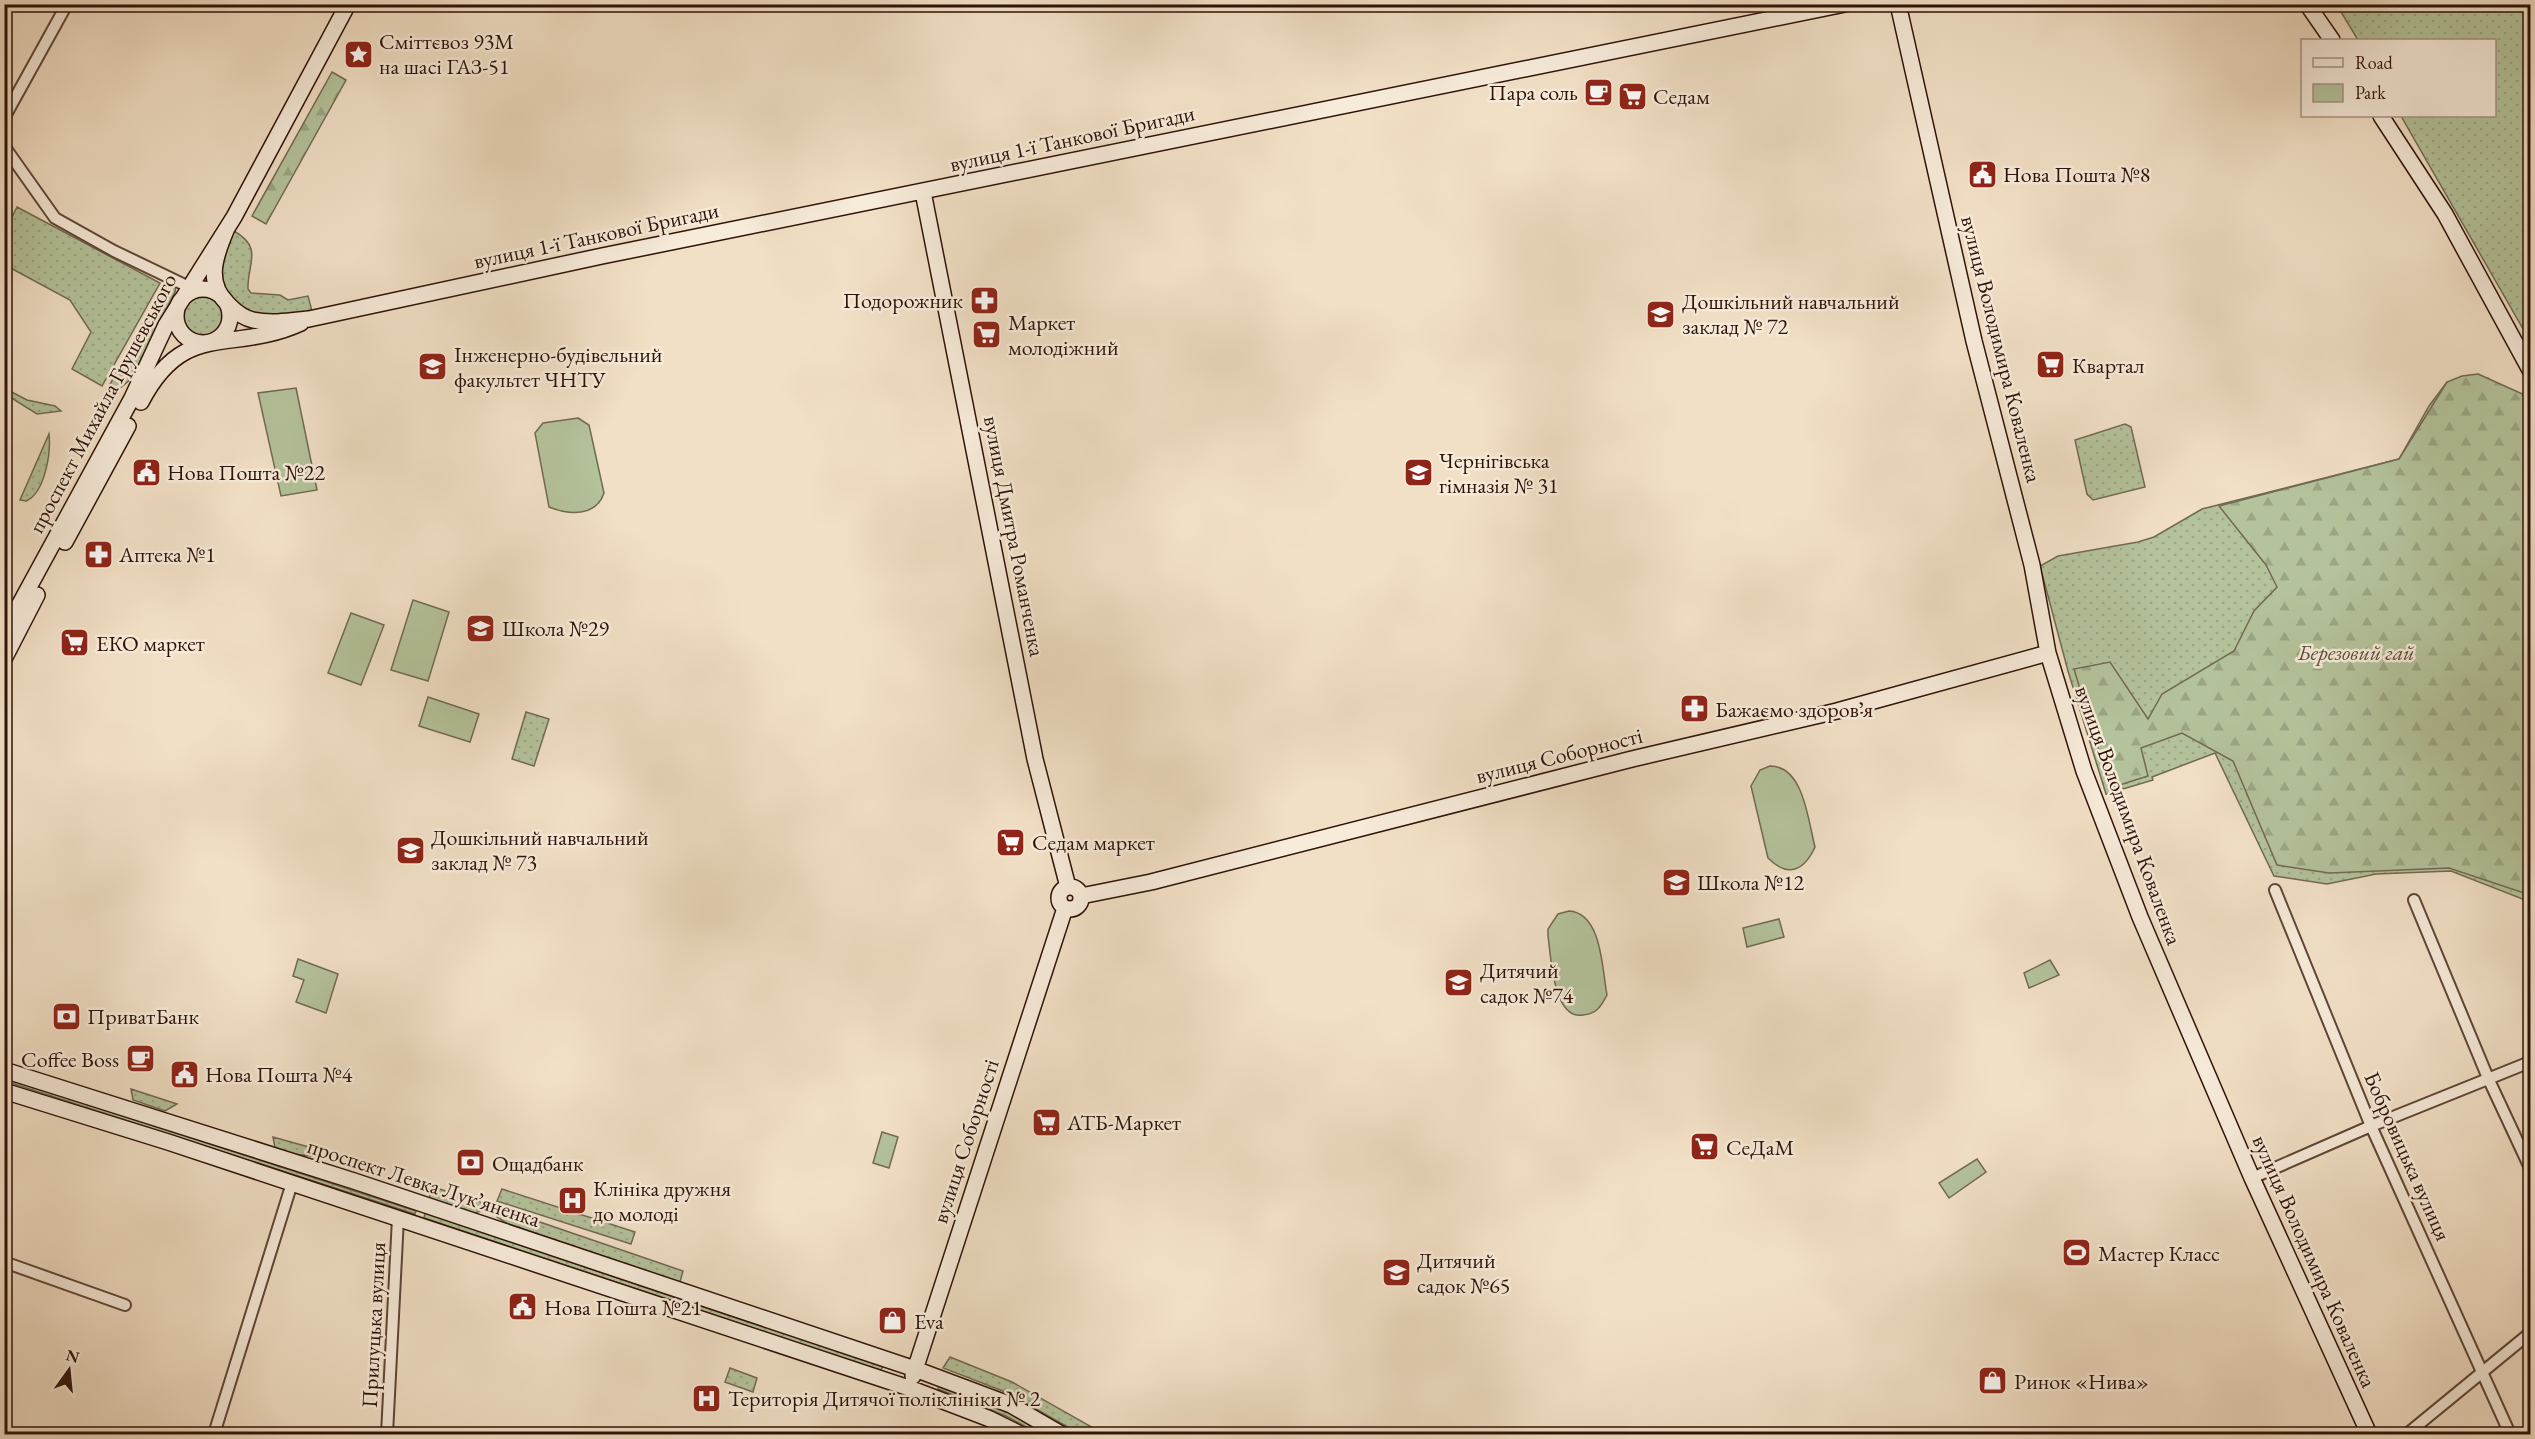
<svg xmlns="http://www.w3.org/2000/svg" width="2535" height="1439" viewBox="0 0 2535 1439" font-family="'EB Garamond',serif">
<defs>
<pattern id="green-dots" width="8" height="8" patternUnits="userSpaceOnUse" patternTransform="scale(1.5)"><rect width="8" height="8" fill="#b4c39b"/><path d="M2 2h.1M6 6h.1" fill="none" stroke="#9ba684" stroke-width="1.8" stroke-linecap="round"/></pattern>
<pattern id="forest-firs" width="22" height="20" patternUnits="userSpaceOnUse" patternTransform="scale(1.5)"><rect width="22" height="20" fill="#b4c39b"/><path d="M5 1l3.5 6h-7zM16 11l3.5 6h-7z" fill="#9ba684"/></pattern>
</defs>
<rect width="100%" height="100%" fill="#f2e0c6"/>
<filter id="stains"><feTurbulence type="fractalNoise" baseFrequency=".00333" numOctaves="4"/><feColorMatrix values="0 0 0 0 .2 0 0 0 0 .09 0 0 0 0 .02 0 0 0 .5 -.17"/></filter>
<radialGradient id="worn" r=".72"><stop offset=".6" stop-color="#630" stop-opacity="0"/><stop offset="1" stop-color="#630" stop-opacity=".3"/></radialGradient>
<path fill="url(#green-dots)" stroke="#716a52" stroke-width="1.5" d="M2353,4L2530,5V341L2401,116H2494V40H2358L2341,12Z
M17,207L160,283L102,386L72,369L91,332L70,300L5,265V231Z
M234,231C264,248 247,264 248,289L251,293L280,295L288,300L308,296L312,311C294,313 274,319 256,315C250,314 245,309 240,305C211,284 219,259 234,231Z
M167,279L176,286L175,292L132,378L119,389L107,390Z
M183 317a20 20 0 1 1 40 0a20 20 0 1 1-40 0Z
M2488,378L2530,419V902L2451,871L2376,874L2327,884L2274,876L2215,753L2152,777L2153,780L2106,794L2068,671L2040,566L2058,556L2138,542L2154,537L2202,509L2399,459L2429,406L2447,382Z
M4,388L27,400L55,406L61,411L37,414L5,394Z
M2125,424L2131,427L2145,487L2093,500L2087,494L2075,440Z
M49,434C51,453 45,493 26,501L20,500Z
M526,712L549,719L534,766L512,759Z
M4,1077L416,1211L415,1214L5,1081Z
M131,1089L177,1104L165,1111L133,1100Z
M273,1137L323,1151L320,1157L293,1154L275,1148Z
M433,1187L487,1204L485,1209L473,1214L429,1198Z
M502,1189L635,1232L631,1244L497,1201Z
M496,1207L683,1271L680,1282L508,1224L497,1217Z
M425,1213L674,1297L673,1301L424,1218Z
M683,1300L883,1366L881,1370L875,1369L682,1304Z
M950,1357L1012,1382L1104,1434H1080L1008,1393L943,1368Z
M730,1368L757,1378L753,1392L725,1382Z
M939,1385L1003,1409L1049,1434H1039L1006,1416L938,1389Z"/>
<path fill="url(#forest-firs)" stroke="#716a52" stroke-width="1.5" d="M332,72L346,80L266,224L252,216Z
M2478,374L2527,396L2530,408V895L2449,868L2329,873L2277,865L2233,761L2182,733L2141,748L2148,776L2110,788L2074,669L2110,662L2148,719L2162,694L2234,651L2254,611L2277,587L2266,565L2219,506L2399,459L2447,382L2462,376Z"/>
<path fill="#b4c39b" stroke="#716a52" stroke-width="1.5" d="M296,388L317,490L281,496L258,393Z
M578,418L589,425L604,493C596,517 569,515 549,507L535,433L543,423Z
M413,600L449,612L428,681L391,670Z
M351,613L384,625L361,685L328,673Z
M428,697L479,714L470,742L419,726Z
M1770,766C1804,766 1808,821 1815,847C1804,871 1788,878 1768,858L1751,786L1760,770Z
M1569,911C1602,913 1602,969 1607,995C1601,1006 1597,1014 1583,1015C1553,1020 1551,956 1548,936V929L1558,914Z
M1779,919L1784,937L1747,947L1743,928Z
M298,959L338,974L326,1013L296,1002L304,980L293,976Z
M2050,960L2059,975L2029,988L2024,973Z
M882,1132L898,1137L889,1168L873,1163Z
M1977,1159L1986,1172L1949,1198L1939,1183Z"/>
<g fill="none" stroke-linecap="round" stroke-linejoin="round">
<defs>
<path id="street" d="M4,118L67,4
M4,146L55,218L114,251L189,287
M2275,890L2371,1126L2510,1434
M2414,900L2488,1078L2530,1168
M2252,1178L2371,1126L2530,1062
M4,1262L125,1305
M214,1434L292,1183
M387,1434L398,1218
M2407,1434L2530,1333"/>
<path id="secondary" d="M1898,4L1974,341L2032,565L2048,653L2084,771L2140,917L2252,1178L2369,1434
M2307,4L2332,40
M2381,116L2445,214L2530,370
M923,192L1035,759L1068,887
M227,228C216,254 204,283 229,305C236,312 243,318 253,320C271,324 290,321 309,319L602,256L1845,4
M176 316a27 27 0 1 1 54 0a27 27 0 1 1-54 0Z
M141,402C185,318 231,355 301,323
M65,542L128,426
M4,633L132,398L166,325L234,217L348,4
M4,659L37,595
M1059 898a11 11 0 1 1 22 0a11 11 0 1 1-22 0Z
M1081,896L1151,882L1632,759L1837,711L2048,653
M4,1070L354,1181L915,1369L1011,1405L1061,1434
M4,1091L168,1142L909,1388L990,1419L1020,1434
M913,1376L1065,908"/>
</defs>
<use href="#street" stroke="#5f4638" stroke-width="14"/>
<use href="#secondary" stroke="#2e1208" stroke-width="18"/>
<use href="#street" stroke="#f7ebda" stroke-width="10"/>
<use href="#secondary" stroke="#f7ebda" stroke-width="15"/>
</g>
<defs>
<symbol id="sight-square" viewBox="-11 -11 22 22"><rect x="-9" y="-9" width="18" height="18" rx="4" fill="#8f2418" stroke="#f7ebda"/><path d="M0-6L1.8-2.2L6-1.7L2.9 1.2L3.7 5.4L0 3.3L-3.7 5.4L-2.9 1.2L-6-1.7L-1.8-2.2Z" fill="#fff"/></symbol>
<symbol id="cafe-square" viewBox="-11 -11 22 22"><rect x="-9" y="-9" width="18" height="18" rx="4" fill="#8f2418" stroke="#f7ebda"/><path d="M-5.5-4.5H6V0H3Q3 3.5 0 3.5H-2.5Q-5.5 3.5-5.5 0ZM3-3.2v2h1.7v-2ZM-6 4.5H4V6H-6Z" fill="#fff"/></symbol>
<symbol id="supermarket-square" viewBox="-11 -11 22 22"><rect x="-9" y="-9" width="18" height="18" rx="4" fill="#8f2418" stroke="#f7ebda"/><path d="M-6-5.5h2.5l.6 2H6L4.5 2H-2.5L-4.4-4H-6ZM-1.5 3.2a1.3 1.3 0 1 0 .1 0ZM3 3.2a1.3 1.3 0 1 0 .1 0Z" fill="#fff"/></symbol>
<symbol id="civic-square" viewBox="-11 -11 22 22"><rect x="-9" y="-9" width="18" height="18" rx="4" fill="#8f2418" stroke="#f7ebda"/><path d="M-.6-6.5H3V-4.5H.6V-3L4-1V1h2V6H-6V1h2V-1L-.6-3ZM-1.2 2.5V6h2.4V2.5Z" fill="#fff"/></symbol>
<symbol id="pharmacy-square" viewBox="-11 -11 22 22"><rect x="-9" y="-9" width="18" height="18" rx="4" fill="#8f2418" stroke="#f7ebda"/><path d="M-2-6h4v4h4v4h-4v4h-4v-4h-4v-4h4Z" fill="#fff"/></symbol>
<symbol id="school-square" viewBox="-11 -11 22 22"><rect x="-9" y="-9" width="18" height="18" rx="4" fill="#8f2418" stroke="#f7ebda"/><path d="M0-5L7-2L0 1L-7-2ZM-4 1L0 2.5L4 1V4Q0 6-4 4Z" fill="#fff"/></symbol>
<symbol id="university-square" viewBox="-11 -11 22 22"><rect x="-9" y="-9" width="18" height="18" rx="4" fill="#8f2418" stroke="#f7ebda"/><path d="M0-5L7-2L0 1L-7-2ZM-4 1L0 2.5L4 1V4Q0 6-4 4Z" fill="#fff"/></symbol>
<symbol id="bank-square" viewBox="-11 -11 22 22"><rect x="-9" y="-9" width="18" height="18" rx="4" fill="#8f2418" stroke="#f7ebda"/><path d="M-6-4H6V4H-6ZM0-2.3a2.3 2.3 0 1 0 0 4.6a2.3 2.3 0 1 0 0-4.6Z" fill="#fff"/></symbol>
<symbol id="hospital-square" viewBox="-11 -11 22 22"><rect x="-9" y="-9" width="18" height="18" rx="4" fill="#8f2418" stroke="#f7ebda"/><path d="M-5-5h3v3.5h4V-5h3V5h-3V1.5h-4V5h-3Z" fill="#fff"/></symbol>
<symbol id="stadium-square" viewBox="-11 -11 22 22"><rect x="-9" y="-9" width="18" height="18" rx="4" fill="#8f2418" stroke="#f7ebda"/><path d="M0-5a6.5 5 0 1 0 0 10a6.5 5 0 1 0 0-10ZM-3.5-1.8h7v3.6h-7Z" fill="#fff"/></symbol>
<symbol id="shop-square" viewBox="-11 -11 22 22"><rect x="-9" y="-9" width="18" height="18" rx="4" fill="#8f2418" stroke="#f7ebda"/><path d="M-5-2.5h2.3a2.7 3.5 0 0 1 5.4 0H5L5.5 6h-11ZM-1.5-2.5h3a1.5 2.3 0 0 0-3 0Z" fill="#fff"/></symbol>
</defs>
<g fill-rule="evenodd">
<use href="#sight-square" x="342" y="38" width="33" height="33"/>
<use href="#cafe-square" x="1582" y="76" width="33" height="33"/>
<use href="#supermarket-square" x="1616" y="80" width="33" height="33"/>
<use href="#civic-square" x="1966" y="158" width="33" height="33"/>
<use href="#pharmacy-square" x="968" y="284" width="33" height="33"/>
<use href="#school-square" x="1644" y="298" width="33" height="33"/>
<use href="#supermarket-square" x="970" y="318" width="33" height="33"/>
<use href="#supermarket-square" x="2034" y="348" width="33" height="33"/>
<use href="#university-square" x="416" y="350" width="33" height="33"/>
<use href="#civic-square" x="130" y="456" width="33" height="33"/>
<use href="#school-square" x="1402" y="456" width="33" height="33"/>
<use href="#pharmacy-square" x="82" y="538" width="33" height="33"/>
<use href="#school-square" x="464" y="612" width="33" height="33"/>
<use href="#supermarket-square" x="58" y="626" width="33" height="33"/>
<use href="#pharmacy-square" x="1678" y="692" width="33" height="33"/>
<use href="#supermarket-square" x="994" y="826" width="33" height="33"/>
<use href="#school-square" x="394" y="834" width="33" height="33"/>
<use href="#school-square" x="1660" y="866" width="33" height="33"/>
<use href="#school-square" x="1442" y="966" width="33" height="33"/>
<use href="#bank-square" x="50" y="1000" width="33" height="33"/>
<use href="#cafe-square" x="124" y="1042" width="33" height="33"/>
<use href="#civic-square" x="168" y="1058" width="33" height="33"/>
<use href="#supermarket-square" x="1030" y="1106" width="33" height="33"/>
<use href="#supermarket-square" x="1688" y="1130" width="33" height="33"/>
<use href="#bank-square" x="454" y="1146" width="33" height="33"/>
<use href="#hospital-square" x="556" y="1184" width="33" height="33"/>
<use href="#stadium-square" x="2060" y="1236" width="33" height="33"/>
<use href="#school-square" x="1380" y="1256" width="33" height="33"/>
<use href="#civic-square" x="506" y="1290" width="33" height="33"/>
<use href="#shop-square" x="876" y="1304" width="33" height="33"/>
<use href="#shop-square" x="1976" y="1364" width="33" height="33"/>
<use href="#hospital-square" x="690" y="1382" width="33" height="33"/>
</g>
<g text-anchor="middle" stroke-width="5" stroke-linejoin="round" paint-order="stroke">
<g font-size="22" fill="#2e1208" stroke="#f7ebda" text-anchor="start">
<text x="379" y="49">Сміттєвоз 93М<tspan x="379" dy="25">на шасі ГАЗ-51</tspan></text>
<text x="1578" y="100" text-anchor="end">Пара соль</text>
<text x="1653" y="104">Седам</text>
<text x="2003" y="182">Нова Пошта №8</text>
<text x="963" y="308" text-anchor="end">Подорожник</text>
<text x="1682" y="309">Дошкільний навчальний<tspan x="1682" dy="25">заклад № 72</tspan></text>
<text x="1008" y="330">Маркет<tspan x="1008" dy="25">молодіжний</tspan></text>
<text x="454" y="362">Інженерно-будівельний<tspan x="454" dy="25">факультет ЧНТУ</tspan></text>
<text x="2072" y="373">Квартал</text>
<text x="1439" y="468">Чернігівська<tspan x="1439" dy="25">гімназія № 31</tspan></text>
<text x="167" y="480">Нова Пошта №22</text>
<text x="119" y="562">Аптека №1</text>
<text x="502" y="636">Школа №29</text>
<text x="96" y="651">ЕКО маркет</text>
<text x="1715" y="717">Бажаємо здоровʼя</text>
<text x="431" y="845">Дошкільний навчальний<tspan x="431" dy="25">заклад № 73</tspan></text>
<text x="1032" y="850">Седам маркет</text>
<text x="1697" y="890">Школа №12</text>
<text x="1480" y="978">Дитячий<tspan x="1480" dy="25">садок №74</tspan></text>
<text x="87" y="1024">ПриватБанк</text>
<text x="119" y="1067" text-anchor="end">Coffee Boss</text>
<text x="205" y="1082">Нова Пошта №4</text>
<text x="1067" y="1130">АТБ-Маркет</text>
<text x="1726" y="1155">СеДаМ</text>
<text x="492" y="1171">Ощадбанк</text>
<text x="593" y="1196">Клініка дружня<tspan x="593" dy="25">до молоді</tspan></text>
<text x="2098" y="1261">Мастер Класс</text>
<text x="1417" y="1268">Дитячий<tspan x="1417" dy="25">садок №65</tspan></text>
<text x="544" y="1315">Нова Пошта №21</text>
<text x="914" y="1329">Eva</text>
<text x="2014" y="1389">Ринок «Нива»</text>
<text x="728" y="1406">Територія Дитячої поліклініки № 2</text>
</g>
<g font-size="22" fill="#2e1208" stroke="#f7ebda">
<text transform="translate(1072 138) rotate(-12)" y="8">вулиця 1-ї Танкової Бригади</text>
<text transform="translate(596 235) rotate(-12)" y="8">вулиця 1-ї Танкової Бригади</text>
<text transform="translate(2002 349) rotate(76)" y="8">вулиця Володимира Коваленка</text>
<text transform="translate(102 403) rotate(-62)" y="8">проспект Михайла Грушевського</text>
<text transform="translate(1015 536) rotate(79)" y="8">вулиця Дмитра Романченка</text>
<text transform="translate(1559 755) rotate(-14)" y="8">вулиця Соборності</text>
<text transform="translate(2129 815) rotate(70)" y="8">вулиця Володимира Коваленка</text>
<text transform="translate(965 1141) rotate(-72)" y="8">вулиця Соборності</text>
<text transform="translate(2408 1156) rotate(66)" y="8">Бобровицька вулиця</text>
<text transform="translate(424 1182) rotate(18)" y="8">проспект Левка Лукʼяненка</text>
<text transform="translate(2315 1261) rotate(66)" y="8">вулиця Володимира Коваленка</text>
<text transform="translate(373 1325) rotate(-87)" y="8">Прилуцька вулиця</text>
</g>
<g font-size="22" font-style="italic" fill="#5d503b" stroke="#f7ebda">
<text x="2356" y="660">Березовий гай</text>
</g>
</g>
<rect width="2535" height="1439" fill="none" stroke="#f2e0c6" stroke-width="24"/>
<rect x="6" y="6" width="2523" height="1427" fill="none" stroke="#2e1208" stroke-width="3"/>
<rect x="12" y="12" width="2511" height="1415" fill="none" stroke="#2e1208" stroke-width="1.5"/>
<rect x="2301" y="39" width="195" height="78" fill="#f7ebda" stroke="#a79486" stroke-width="1.5"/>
<rect x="2313" y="58" width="30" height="9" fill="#f7ebda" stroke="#a79486" stroke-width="1.5"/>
<text x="2355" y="69" font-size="18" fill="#2e1208">Road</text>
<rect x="2313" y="84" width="30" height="18" fill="#b4c39b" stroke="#a79486" stroke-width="1.5"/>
<text x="2355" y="99" font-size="18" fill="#2e1208">Park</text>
<g transform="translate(69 1370) rotate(15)" stroke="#f7ebda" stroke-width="4.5" paint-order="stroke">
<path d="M0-4.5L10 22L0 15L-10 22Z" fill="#2e1208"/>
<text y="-9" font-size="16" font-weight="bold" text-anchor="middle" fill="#2e1208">N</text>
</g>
<rect width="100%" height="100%" filter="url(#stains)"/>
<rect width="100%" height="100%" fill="url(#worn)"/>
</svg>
